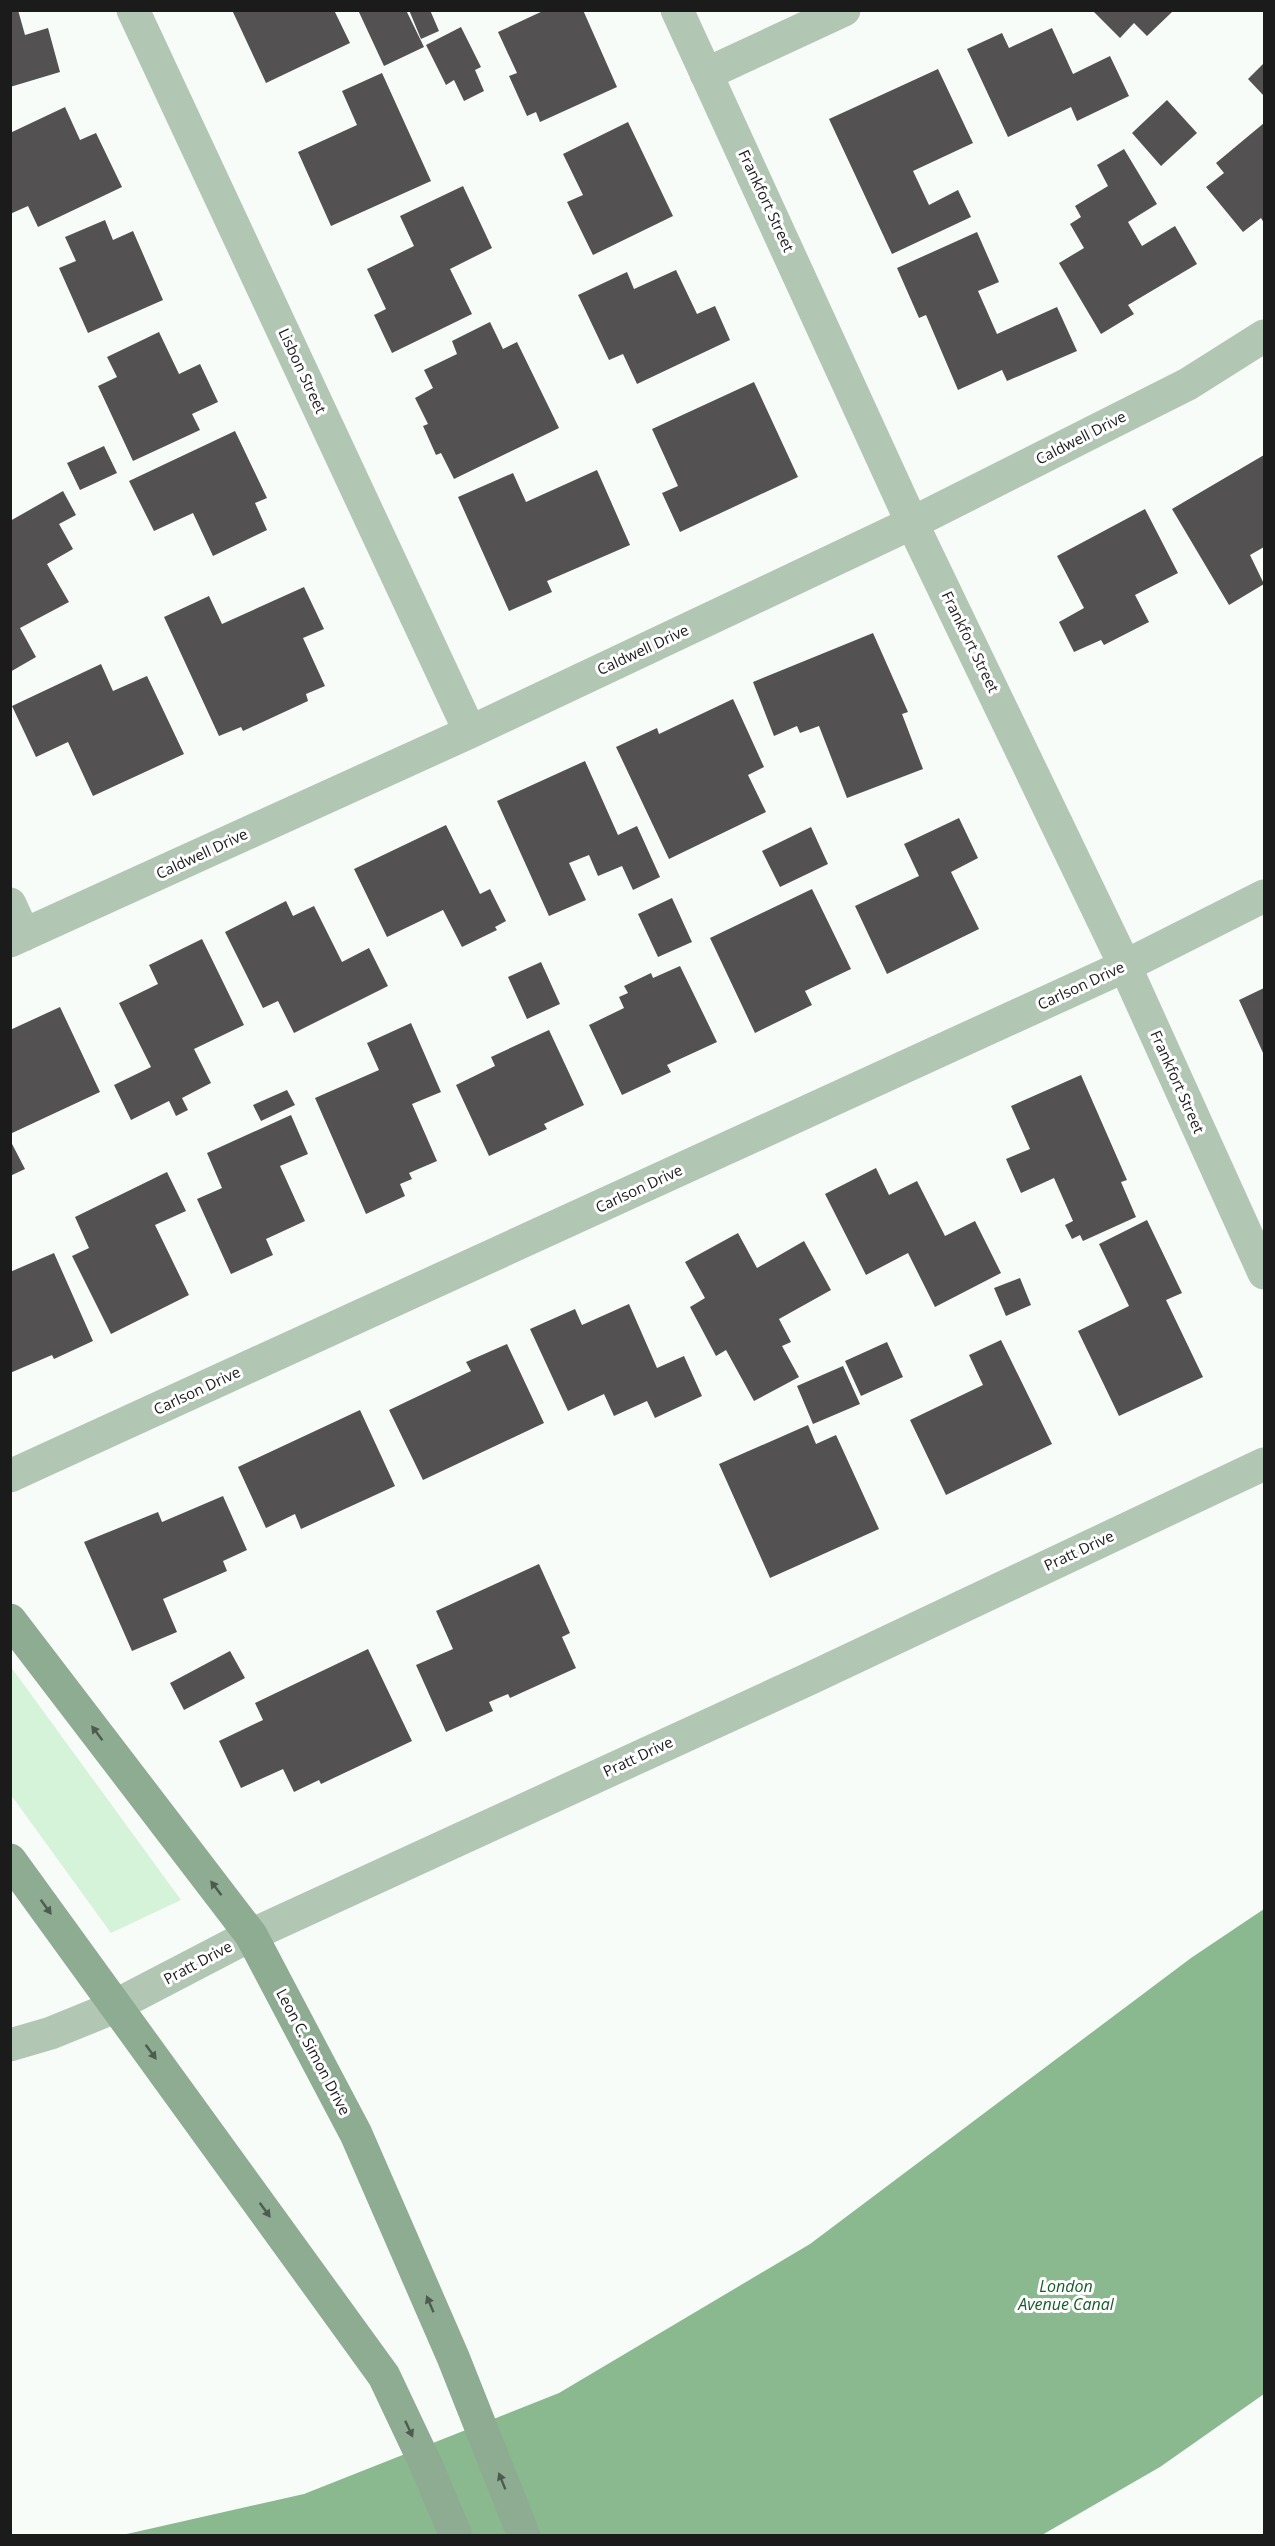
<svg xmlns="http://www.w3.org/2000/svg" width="1275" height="2546" viewBox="0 0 1275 2546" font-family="'Open Sans',sans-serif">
<rect width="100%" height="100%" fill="#f8fcf9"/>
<path fill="#d5f3d8" d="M10,1667H11L181,1900L111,1933L11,1795Z"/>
<path fill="#8ab88f" d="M1264,1909V2394L1160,2467L1042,2535L118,2536L304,2494L559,2393L810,2244L1191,1958Z"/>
<path fill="#545153" d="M10,10H18L25,35L48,28L60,72L10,87Z
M232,10H334L350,43L266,83Z
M358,10H406L424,47L384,66Z
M409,10H430L439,31L421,39Z
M545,10H583L617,87L540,122L536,112L527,116L509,76L517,73L498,32Z
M1092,10H1171L1172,12L1147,36L1134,23L1120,38Z
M461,27L481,67L475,70L484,91L464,101L454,80L446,85L426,45Z
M1052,28L1073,74L1110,56L1129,96L1077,121L1071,107L1008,137L967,49L1002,33L1009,48Z
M1264,63V96L1248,79Z
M938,69L973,143L913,171L929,205L958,190L971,217L892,254L829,119Z
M382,73L431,181L331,226L298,152L357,125L342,91Z
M1167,100L1197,133L1161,166L1132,133Z
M65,107L80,140L96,133L122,187L38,227L28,206L10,214V133Z
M628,122L673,216L593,255L567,202L583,195L563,154Z
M1264,123V223L1261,218L1243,232L1206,187L1224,173L1216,163Z
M1124,149L1157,204L1128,222L1142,246L1175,226L1197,264L1128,305L1134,314L1101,334L1059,263L1084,248L1070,224L1081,217L1075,206L1108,186L1097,165Z
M463,186L492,248L450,269L472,314L392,353L374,315L386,309L367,269L414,246L400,216Z
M105,220L113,240L133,231L163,300L88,333L59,268L76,261L65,237Z
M977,232L999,282L978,291L997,334L1057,307L1077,351L1007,381L1002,370L958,390L926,315L919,318L897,268Z
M676,270L697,314L715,306L730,340L637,384L623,354L609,360L578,295L627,272L634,289Z
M490,322L503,349L517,342L559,428L454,479L441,453L436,455L423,426L428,424L415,398L433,388L424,370L457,354L452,341Z
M159,332L179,374L200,364L218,402L192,414L200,430L133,461L98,386L117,377L107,357Z
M754,382L798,477L680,532L662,493L678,486L652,429Z
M235,431L267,498L255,503L267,530L213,556L193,513L154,531L129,481Z
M104,446L117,473L80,490L67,463Z
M1264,455V547L1250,555L1264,584L1229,605L1172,509Z
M597,470L630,545L547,581L552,592L509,611L458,497L513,473L526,502Z
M63,491L76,515L59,524L73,549L47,564L69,602L20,628L36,657L10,672V521Z
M1145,509L1178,573L1135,595L1149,622L1104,645L1101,640L1074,652L1059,622L1084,608L1057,556Z
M304,587L324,629L303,638L325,686L306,694L308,701L243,731L241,727L219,736L164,617L209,596L222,624Z
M873,633L908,712L902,714L923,769L847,798L819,726L800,733L797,726L774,736L753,682Z
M101,664L113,691L147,676L184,754L93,796L68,742L36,757L12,706Z
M733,699L764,767L748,775L766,812L669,859L616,747L657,728L659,734Z
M585,761L618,835L637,826L660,877L633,890L622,866L598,876L589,855L569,863L586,900L549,916L497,801Z
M959,818L978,858L951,872L979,929L887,974L855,906L919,876L904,844Z
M446,825L480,894L490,889L506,921L495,927L497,930L462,947L443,910L387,937L354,869Z
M811,827L828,864L780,887L762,851Z
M812,889L851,969L805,991L812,1005L755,1033L710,938Z
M672,898L692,942L658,957L638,914Z
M286,901L293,916L314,906L342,962L369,948L388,986L294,1033L278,1001L263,1008L225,932Z
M202,939L244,1025L194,1049L211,1083L182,1098L188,1110L176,1116L169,1101L131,1120L114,1085L151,1067L119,1003L158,984L149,965Z
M541,962L560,1004L527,1019L508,977Z
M680,966L717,1042L667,1065L671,1072L622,1095L589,1025L624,1008L619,997L628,993L624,986L651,973L653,978Z
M1264,988V1055L1239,1000Z
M60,1007L100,1092L10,1134V1030Z
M411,1023L441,1092L412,1104L437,1161L409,1173L412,1179L400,1184L405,1196L366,1214L315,1098L379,1070L367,1043Z
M549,1030L584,1105L544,1124L547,1129L489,1156L456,1085L495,1066L491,1057Z
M1081,1075L1127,1180L1121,1182L1136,1217L1083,1241L1080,1235L1072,1239L1065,1225L1073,1221L1054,1178L1021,1193L1006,1159L1030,1149L1011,1106Z
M287,1090L295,1105L261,1121L253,1105Z
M291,1115L308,1154L280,1166L305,1221L266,1239L273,1255L231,1274L197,1199L222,1188L207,1153Z
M10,1140L25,1169L10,1176Z
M876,1168L889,1195L917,1181L945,1236L975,1221L1001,1273L935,1307L908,1253L866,1275L825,1194Z
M167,1172L186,1211L155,1225L189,1295L111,1334L72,1256L89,1248L75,1217Z
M1147,1220L1182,1293L1166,1300L1203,1377L1119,1416L1078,1331L1129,1306L1099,1244Z
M738,1233L757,1268L804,1241L831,1290L779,1319L791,1342L782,1346L799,1377L754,1401L726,1350L716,1356L690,1307L705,1298L685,1262Z
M54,1253L93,1341L54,1359L52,1355L10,1373V1272Z
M1020,1278L1031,1305L1006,1316L994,1288Z
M629,1304L657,1368L684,1356L702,1396L655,1418L647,1401L614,1416L604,1394L568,1411L530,1329L575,1309L582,1325Z
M1001,1340L1052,1444L946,1495L910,1420L983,1385L969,1355Z
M887,1342L903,1377L861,1396L845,1361Z
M507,1344L544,1423L423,1480L389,1410L471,1371L466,1362Z
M843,1366L860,1404L813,1424L797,1386Z
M360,1410L395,1486L301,1529L295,1514L266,1528L238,1467Z
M808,1425L816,1444L836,1435L879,1529L770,1578L719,1464Z
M223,1496L247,1550L223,1561L227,1571L163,1599L177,1632L132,1651L84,1542L158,1512L162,1522Z
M539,1564L570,1633L562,1637L576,1668L510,1698L508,1694L489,1702L493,1711L446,1732L416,1665L453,1649L436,1611Z
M368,1649L412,1741L321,1784L319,1780L294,1792L283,1769L241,1788L219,1741L263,1720L255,1703Z
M230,1651L245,1678L184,1710L170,1683Z"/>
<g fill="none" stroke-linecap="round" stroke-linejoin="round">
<path stroke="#b2c6b4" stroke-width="33" d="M133,10L470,732
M677,10L912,523L1125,966L1264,1273
M706,74L844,10
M10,904L24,935
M10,941L470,732L912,523L1188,384L1264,336
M10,1476L1125,966L1264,896
M10,2045L51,2033L105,2011L251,1935L811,1678L1264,1464"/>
<path stroke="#8eac91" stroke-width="33" d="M10,1620L251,1935L356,2134L453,2357L524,2536
M10,1860L384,2376L427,2467L456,2536"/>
</g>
<defs><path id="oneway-solid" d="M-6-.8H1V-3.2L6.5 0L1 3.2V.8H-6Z" transform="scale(1.5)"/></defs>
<g fill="#4e5c50">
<use href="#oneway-solid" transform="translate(97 1733) rotate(-127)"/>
<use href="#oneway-solid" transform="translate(216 1888) rotate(-127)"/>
<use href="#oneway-solid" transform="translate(46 1907) rotate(54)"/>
<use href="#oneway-solid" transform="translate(151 2052) rotate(54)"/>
<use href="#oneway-solid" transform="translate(265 2210) rotate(54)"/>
<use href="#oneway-solid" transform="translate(430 2304) rotate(-113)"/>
<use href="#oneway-solid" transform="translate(409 2429) rotate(65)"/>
<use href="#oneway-solid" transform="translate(502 2481) rotate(-112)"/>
</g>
<g text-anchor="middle" stroke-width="6" stroke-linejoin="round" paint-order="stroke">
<g font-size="15" fill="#1a1b1a" stroke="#fff">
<text transform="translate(766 201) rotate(65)" y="5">Frankfort Street</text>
<text transform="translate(302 371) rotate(65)" y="5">Lisbon Street</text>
<text transform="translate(1081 438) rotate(-27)" y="5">Caldwell Drive</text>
<text transform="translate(970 642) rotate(64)" y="5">Frankfort Street</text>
<text transform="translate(643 650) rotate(-25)" y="5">Caldwell Drive</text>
<text transform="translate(202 854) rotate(-25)" y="5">Caldwell Drive</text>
<text transform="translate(1081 986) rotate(-25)" y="5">Carlson Drive</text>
<text transform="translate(1177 1082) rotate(66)" y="5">Frankfort Street</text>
<text transform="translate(639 1189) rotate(-25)" y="5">Carlson Drive</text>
<text transform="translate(197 1391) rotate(-25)" y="5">Carlson Drive</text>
<text transform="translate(1079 1551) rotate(-25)" y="5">Pratt Drive</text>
<text transform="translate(638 1757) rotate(-25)" y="5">Pratt Drive</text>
<text transform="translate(198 1963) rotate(-28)" y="5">Pratt Drive</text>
<text transform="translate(313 2052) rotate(62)" y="5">Leon C. Simon Drive</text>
</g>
<g font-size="16" font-style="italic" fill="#175c29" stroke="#fff">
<text x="1066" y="2292">London<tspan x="1066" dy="18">Avenue Canal</tspan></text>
</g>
</g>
<rect width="1275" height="2546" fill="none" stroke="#1a1b1a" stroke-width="24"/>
</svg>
